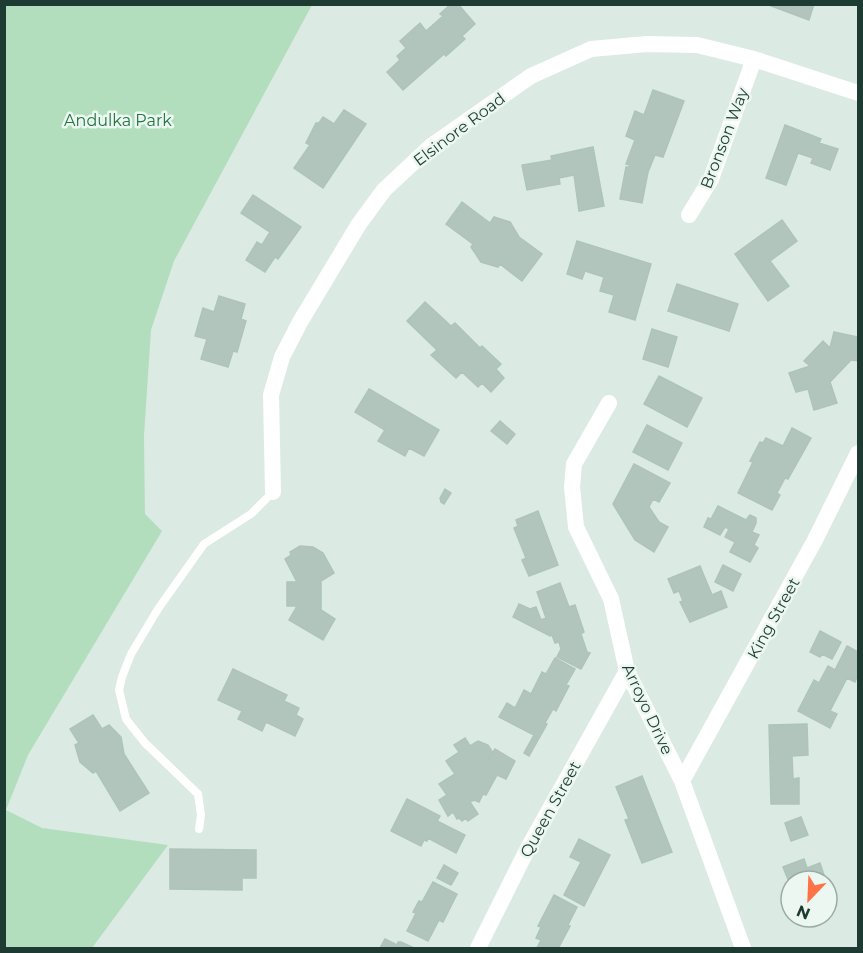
<svg xmlns="http://www.w3.org/2000/svg" width="863" height="953" viewBox="0 0 863 953" font-family="Montserrat,sans-serif">
<rect width="100%" height="100%" fill="#dceae4"/>
<path fill="#b2debe" d="M5,4L312,5L174,261L151,330L144,436L145,514L162,531L28,755L6,810L42,828L168,845L92,948H5Z"/>
<path fill="#b1c5bd" stroke="#aec4bb" stroke-width="1.5" d="M451,4H458L475,24L462,36L465,39L446,56L444,54L403,90L387,72L400,60L397,56L406,48L400,41L420,23L426,31L443,16L440,14Z
M766,4H814L809,20Z
M653,90L684,101L663,157L655,155L648,172L642,203L620,199L626,167H629L630,165L626,164L635,140L626,136L635,111L644,115Z
M344,110L366,124L323,188L294,168L310,145L306,143L316,123H319L323,117L334,124Z
M785,125L821,139L819,143L838,149L830,170L811,163L813,158L798,153L786,185L766,178Z
M593,147L604,206L579,211L574,175L559,178L560,184L527,190L522,165L552,160L551,156Z
M253,195L301,227L278,259L275,257L265,272L246,260L257,242L262,245L270,232L241,213Z
M462,202L490,223L494,217L510,222L519,237L542,254L522,281L500,264L498,267L481,262L471,247L473,244L446,224Z
M782,220L797,241L770,261L789,286L768,301L735,254Z
M577,241L651,264L635,320L609,312L614,295L600,291L604,277L585,271L582,279L567,274Z
M677,284L738,304L729,331L668,311Z
M219,296L245,304L241,319L246,321L237,352L233,351L228,367L201,359L207,339L195,336L203,308L214,312Z
M425,302L451,326L455,323L480,348L482,346L501,364L496,369L504,378L491,392L482,383L478,387L462,372L456,378L431,355L437,350L407,321Z
M652,329L677,337L668,367L643,359Z
M834,332L858,337V361L851,360L830,382L837,403L814,410L808,389L796,392L789,373L810,366L804,361L823,341L830,348Z
M659,376L702,398L687,427L644,404Z
M369,389L439,430L424,456L409,448L405,456L378,441L385,430L355,412Z
M500,421L515,434L507,444L491,431Z
M647,425L682,443L668,470L633,452Z
M792,428L811,438L788,479L785,478L777,493L780,495L772,510L738,493L753,462L750,461L760,442L763,443L766,438L783,446Z
M634,464L670,483L659,502L653,499L649,507L659,522L668,527L654,552L635,540L613,504Z
M445,489L451,493L444,504L441,502L440,498Z
M718,506L746,520L750,515L756,518V523L752,532L759,535L754,545L758,548L750,562L730,552L735,542L725,537L729,529L725,527L720,535L704,527L708,518L711,519Z
M538,511L558,565L529,576L522,560L526,558L514,528L518,526L516,520Z
M300,546L313,547L323,553L334,573L321,581V610L335,619L323,640L289,620L297,606H287V582H297L285,559L291,555L290,552Z
M723,565L741,574L733,591L715,582Z
M700,566L712,595L721,591L727,607L690,622L680,602L683,601L679,591L674,593L668,579Z
M560,583L569,607L575,605L584,632L581,634L587,652L590,653L581,669L557,657L561,649L559,642L555,643L552,635L550,636L513,617L519,604L530,609L536,607L541,620L546,618L537,592Z
M820,631L841,642L832,659L822,654L820,657L810,652Z
M847,646L858,652V674L855,682L847,678L830,711L837,714L830,728L798,711L814,680L819,683L828,666L835,670Z
M555,658L575,669L566,685L569,686L556,711L553,709L545,723L547,724L529,756L524,753L534,735L499,717L507,703L515,708L524,690L531,694L542,672L546,674Z
M233,669L287,695L284,701L299,708L296,715L303,719L295,736L266,722L262,731L238,719L242,711L218,700Z
M93,715L102,729L109,725L121,737L124,754L149,793L120,811L96,771L93,773L80,762L75,745L79,743L70,729Z
M807,724L808,755L792,756L793,779L799,778V804H771L769,725Z
M465,738L470,746L478,741L488,745L493,753L489,755L487,762L495,749L515,761L506,779L497,775L486,795L483,794L479,802L474,800L470,802L478,814L468,821L466,818L462,821L459,818L457,819L453,812L448,816L439,800L447,795L439,784L455,774L446,761L459,752L454,745Z
M642,776L672,852L642,863L625,820L629,819L616,787Z
M407,799L440,816L437,821L465,835L456,853L428,838L427,841L424,840L421,846L391,831Z
M801,817L808,835L791,841L785,823Z
M579,839L610,855L584,906L564,895L581,862L570,857Z
M170,849L256,850V878H242V890L170,889Z
M804,859L807,868L820,863L825,878L821,881H791V887L783,867Z
M444,865L458,873L451,885L437,878Z
M433,882L457,894L443,922L439,920L428,941L407,931L416,913L413,912L419,901L422,902Z
M554,895L577,907L568,925L570,926L559,947L562,948H537L541,940L536,938L541,927L538,926Z
M385,939L397,945L398,942H401L414,948H380Z"/>
<g fill="none" stroke-linecap="round" stroke-linejoin="round">
<path stroke="#fff" stroke-width="8" d="M199,829L201,815L198,794L145,743L126,719L119,690L122,677L131,654L158,609L204,544L251,514L273,492"/>
<path stroke="#fff" stroke-width="16" d="M689,215L711,179L754,59
M609,403L574,464L572,487L576,527L611,599L627,671L682,781L743,948
M273,492L271,395L282,357L300,322L359,224L384,190L431,146L531,76L591,49L647,44L697,45L754,59L858,93
M682,781L815,540L858,453
M478,948L528,848L627,671"/>
</g>
<g text-anchor="middle" stroke-width="5" stroke-linejoin="round" paint-order="stroke">
<g font-size="16" fill="#237543" stroke="#ecf7f2">
<text x="118" y="126">Andulka Park</text>
</g>
<g font-size="16" fill="#1d3b32" stroke="#ecf7f2">
<text transform="translate(459 129) rotate(-37)" y="6">Elsinore Road</text>
<text transform="translate(724 138) rotate(-69)" y="6">Bronson Way</text>
<text transform="translate(773 618) rotate(-61)" y="6">King Street</text>
<text transform="translate(648 709) rotate(65)" y="6">Arroyo Drive</text>
<text transform="translate(550 809) rotate(-61)" y="6">Queen Street</text>
</g>
</g>
<rect width="863" height="953" fill="none" stroke="#1d3b32" stroke-width="12"/>
<g transform="translate(809 899) rotate(203)"><circle r="28" fill="#ecf7f2" stroke="#99aca5" stroke-width="1.5"/>
<path d="M0-4.5L10 22L0 15L-10 22Z" fill="#ff7245"/>
<text y="-9" font-size="16" font-weight="bold" text-anchor="middle" fill="#1d3b32">N</text>
</g>
</svg>
